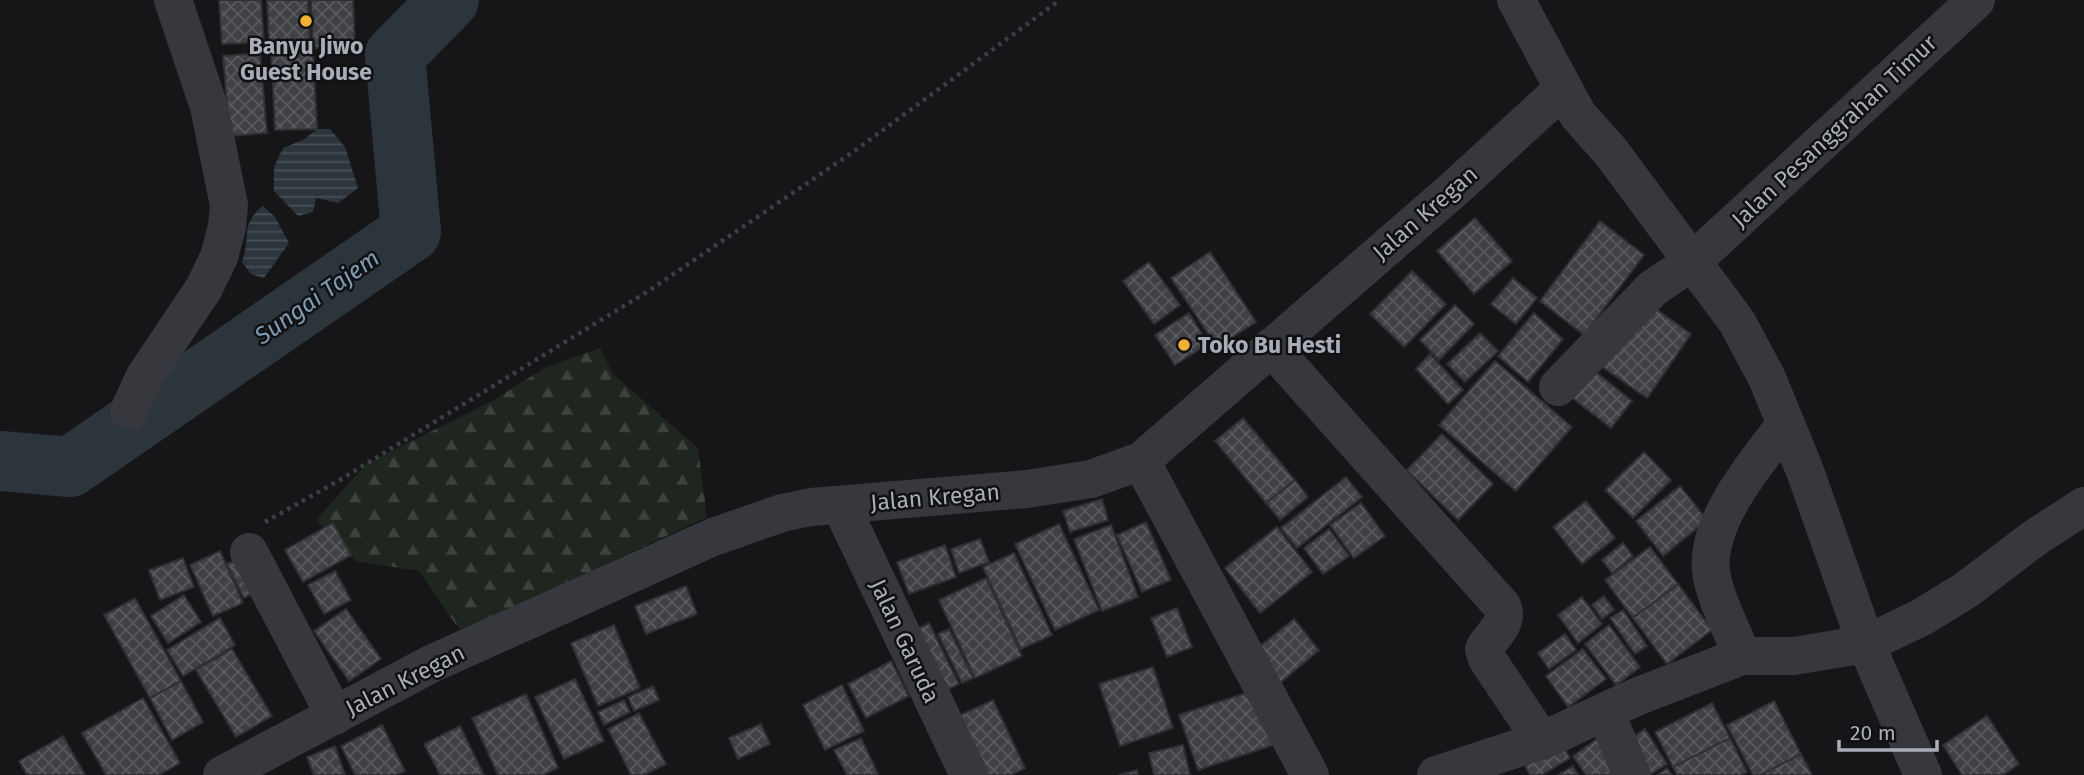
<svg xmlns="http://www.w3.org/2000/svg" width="2084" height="775" viewBox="0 0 2084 775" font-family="'Fira Sans',sans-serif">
<defs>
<pattern id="forest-firs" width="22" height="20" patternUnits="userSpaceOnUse" patternTransform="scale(1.75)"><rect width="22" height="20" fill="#1e261f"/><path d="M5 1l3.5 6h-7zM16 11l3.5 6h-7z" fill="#3c433d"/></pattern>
<pattern id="water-rules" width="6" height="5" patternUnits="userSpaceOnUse" patternTransform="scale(1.75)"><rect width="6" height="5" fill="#2c353c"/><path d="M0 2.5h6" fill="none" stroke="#485056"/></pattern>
<pattern id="building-cross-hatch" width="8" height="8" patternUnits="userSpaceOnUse" patternTransform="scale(1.75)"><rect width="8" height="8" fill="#404145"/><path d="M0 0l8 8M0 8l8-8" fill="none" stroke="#595a5e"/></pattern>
</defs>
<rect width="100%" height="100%" fill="#161618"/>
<path fill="url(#forest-firs)" d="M600,348L613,374L698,448L707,517L608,563L567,591L471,640L454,622L419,571L356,561L316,520L366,464L494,400L546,367Z"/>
<path fill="url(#water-rules)" d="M317,129H330L345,147L358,188L338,203L316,198L313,212L298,216L274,191V167L283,148L305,139Z
M263,206L275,217L289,243L264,278L251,274L242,262C252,234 239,226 263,206Z"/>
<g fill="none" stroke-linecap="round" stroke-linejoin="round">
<path stroke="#2c353c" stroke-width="60" d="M0,461L70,467L411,232L395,55L449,0"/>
</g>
<path fill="url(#building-cross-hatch)" stroke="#303034" stroke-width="2" d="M219,0H261L264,42L222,44Z
M267,0H308L310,40L269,43Z
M311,0H353L355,46L313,48Z
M313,48L317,129L275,130L271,50Z
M260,53L267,133L230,136L223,56Z
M1475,218L1512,261L1474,294L1437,251Z
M1600,221L1644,255L1584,335L1540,301Z
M1210,252L1256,322L1217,347L1171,278Z
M1149,262L1180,305L1154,324L1123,281Z
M1412,271L1446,304L1404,347L1370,314Z
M1513,278L1537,298L1516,324L1491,304Z
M1646,302L1691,334L1647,398L1601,366Z
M1455,305L1474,324L1439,360L1420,340Z
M1189,313L1208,344L1175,365L1155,335Z
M1534,313L1563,339L1528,382L1498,356Z
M1480,333L1498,351L1465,382L1447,364Z
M1430,354L1463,390L1448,404L1416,369Z
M1495,361L1572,427L1516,491L1439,425Z
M1592,369L1632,401L1611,428L1570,396Z
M1243,418L1295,480L1266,503L1215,441Z
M1442,434L1493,484L1458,520L1407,470Z
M1644,452L1671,480L1633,518L1605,490Z
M1346,477L1362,497L1297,548L1281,528Z
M1295,480L1308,497L1280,520L1266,503Z
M1680,486L1707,520L1663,556L1636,521Z
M1102,499L1108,520L1070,532L1063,511Z
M1586,501L1615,538L1582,564L1553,527Z
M1361,503L1385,536L1354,558L1330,525Z
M1146,522L1171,580L1142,592L1117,535Z
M333,523L351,555L303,582L285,550Z
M1059,524L1099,610L1055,630L1015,544Z
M1111,525L1138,597L1102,611L1074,539Z
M1277,527L1312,572L1260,613L1225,568Z
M1329,529L1349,556L1323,574L1304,548Z
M980,539L989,562L959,573L951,549Z
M1623,543L1633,556L1612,573L1602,560Z
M945,545L956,577L909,594L897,562Z
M1650,547L1678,584L1633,618L1605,580Z
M220,551L243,603L213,616L190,565Z
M1014,553L1052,635L1021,649L983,567Z
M183,558L194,587L160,600L149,570Z
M239,558L256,592L244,598L227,564Z
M335,571L351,600L324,614L308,585Z
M986,578L1022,656L975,678L939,600Z
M1678,584L1712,630L1667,664L1633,618Z
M686,586L697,614L646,634L635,606Z
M184,595L201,622L168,643L151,616Z
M1604,596L1614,610L1602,619L1592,605Z
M1582,597L1602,624L1578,643L1558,615Z
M135,598L181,681L150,698L104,615Z
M1177,608L1192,647L1167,657L1151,618Z
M346,609L381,659L349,681L314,631Z
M1623,610L1647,646L1635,654L1610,618Z
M220,618L235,645L183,676L167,650Z
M1294,619L1319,650L1280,683L1254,651Z
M929,623L959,684L934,696L905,635Z
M614,625L640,688L598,706L571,643Z
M1609,625L1640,667L1616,685L1585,644Z
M949,629L973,678L962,683L938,634Z
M1565,634L1576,650L1549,669L1538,653Z
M232,649L272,716L236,737L196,670Z
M1583,649L1606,679L1568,707L1546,676Z
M891,661L909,696L866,718L848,684Z
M1153,667L1173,728L1120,746L1099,684Z
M575,679L604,741L564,759L535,697Z
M181,681L203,722L172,740L150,698Z
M842,685L864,731L825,750L803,705Z
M653,686L659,700L634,711L628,697Z
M1255,690L1273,745L1198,770L1179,715Z
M526,694L558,768L543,775H498L472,718Z
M143,698L180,763L159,775H106L82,733Z
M624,700L630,712L604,725L598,712Z
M993,700L1025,768L1011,775H987L958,716Z
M1774,701L1801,754L1760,775H1753L1727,725Z
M1712,703L1730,738L1673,767L1655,732Z
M639,713L666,764L644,775H631L608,729Z
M1987,716L2019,764L2003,775H1962L1943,745Z
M761,724L770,744L738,759L729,738Z
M382,725L405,771L396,775H355L341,746Z
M460,726L484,775H440L424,744Z
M1645,729L1667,764L1649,775L1625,743Z
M1604,734L1617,775H1586L1573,756Z
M63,736L85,775H27L19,761Z
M861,738L878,774L876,775H847L834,750Z
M1730,738L1747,772L1741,775H1677L1673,767Z
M1562,744L1570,758L1542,775H1530L1525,766Z
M1183,745L1190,775H1154L1149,753Z
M335,746L345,775H314L307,757Z
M1801,754L1812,775H1760Z
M1573,766L1578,775H1558Z
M1667,768L1672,775H1657Z
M1137,770L1138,775H1119Z"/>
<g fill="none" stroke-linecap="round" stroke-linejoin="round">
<path stroke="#3d3f44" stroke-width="4.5" stroke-dasharray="3.5 5" stroke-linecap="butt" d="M265,522L338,481L650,290L853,152L1060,0"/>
<path stroke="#37383d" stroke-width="38" d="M1516,0L1578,115L1611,152L1737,322L1767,378L1805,471L1866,644L1923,775
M1271,347L1502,606C1510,624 1492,634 1484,649L1487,659L1542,741
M1558,387L1653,288L1692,262L1976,0
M129,411L145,376L204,288L219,257L227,227L229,205L209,107L173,0
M1141,461L1310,775
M841,506L969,775
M249,552L335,716
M1742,656C1733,632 1713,595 1711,570C1706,521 1757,461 1786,424
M1605,712L1632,775
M222,775L431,664L713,537L782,513L811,507L1027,489L1091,479L1141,461L1454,189L1563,89
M1436,775L1546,739L1636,697L1742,656H1794L1866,644L1922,617L1966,590L2036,537L2084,506"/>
</g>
<g fill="#f2b134" stroke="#111113" stroke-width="2.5">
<circle cx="306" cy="21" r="7"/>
<circle cx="1184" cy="345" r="7"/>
</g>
<g text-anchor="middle" stroke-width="5" stroke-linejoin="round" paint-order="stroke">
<g font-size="23" font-weight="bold" fill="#a8adb8" stroke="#111113">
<text x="306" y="54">Banyu Jiwo<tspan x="306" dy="26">Guest House</tspan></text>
<text x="1198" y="353" text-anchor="start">Toko Bu Hesti</text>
</g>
<g font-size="23" fill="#a8adb8" stroke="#111113">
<text transform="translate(1834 131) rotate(-43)" y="8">Jalan Pesanggrahan Timur</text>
<text transform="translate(1425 213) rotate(-41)" y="8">Jalan Kregan</text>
<text transform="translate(935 497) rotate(-5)" y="8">Jalan Kregan</text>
<text transform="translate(905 641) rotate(65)" y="8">Jalan Garuda</text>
<text transform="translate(405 680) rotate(-27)" y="8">Jalan Kregan</text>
</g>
<g font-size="24" font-style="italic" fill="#7f9bb3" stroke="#111113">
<text transform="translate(317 297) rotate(-35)" y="8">Sungai Tajem</text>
</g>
</g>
<path d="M1839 740v10h98v-10" fill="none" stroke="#a8adb8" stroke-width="3.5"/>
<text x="1850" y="740" font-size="21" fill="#a8adb8" stroke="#111113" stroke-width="5" paint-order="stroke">20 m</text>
</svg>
